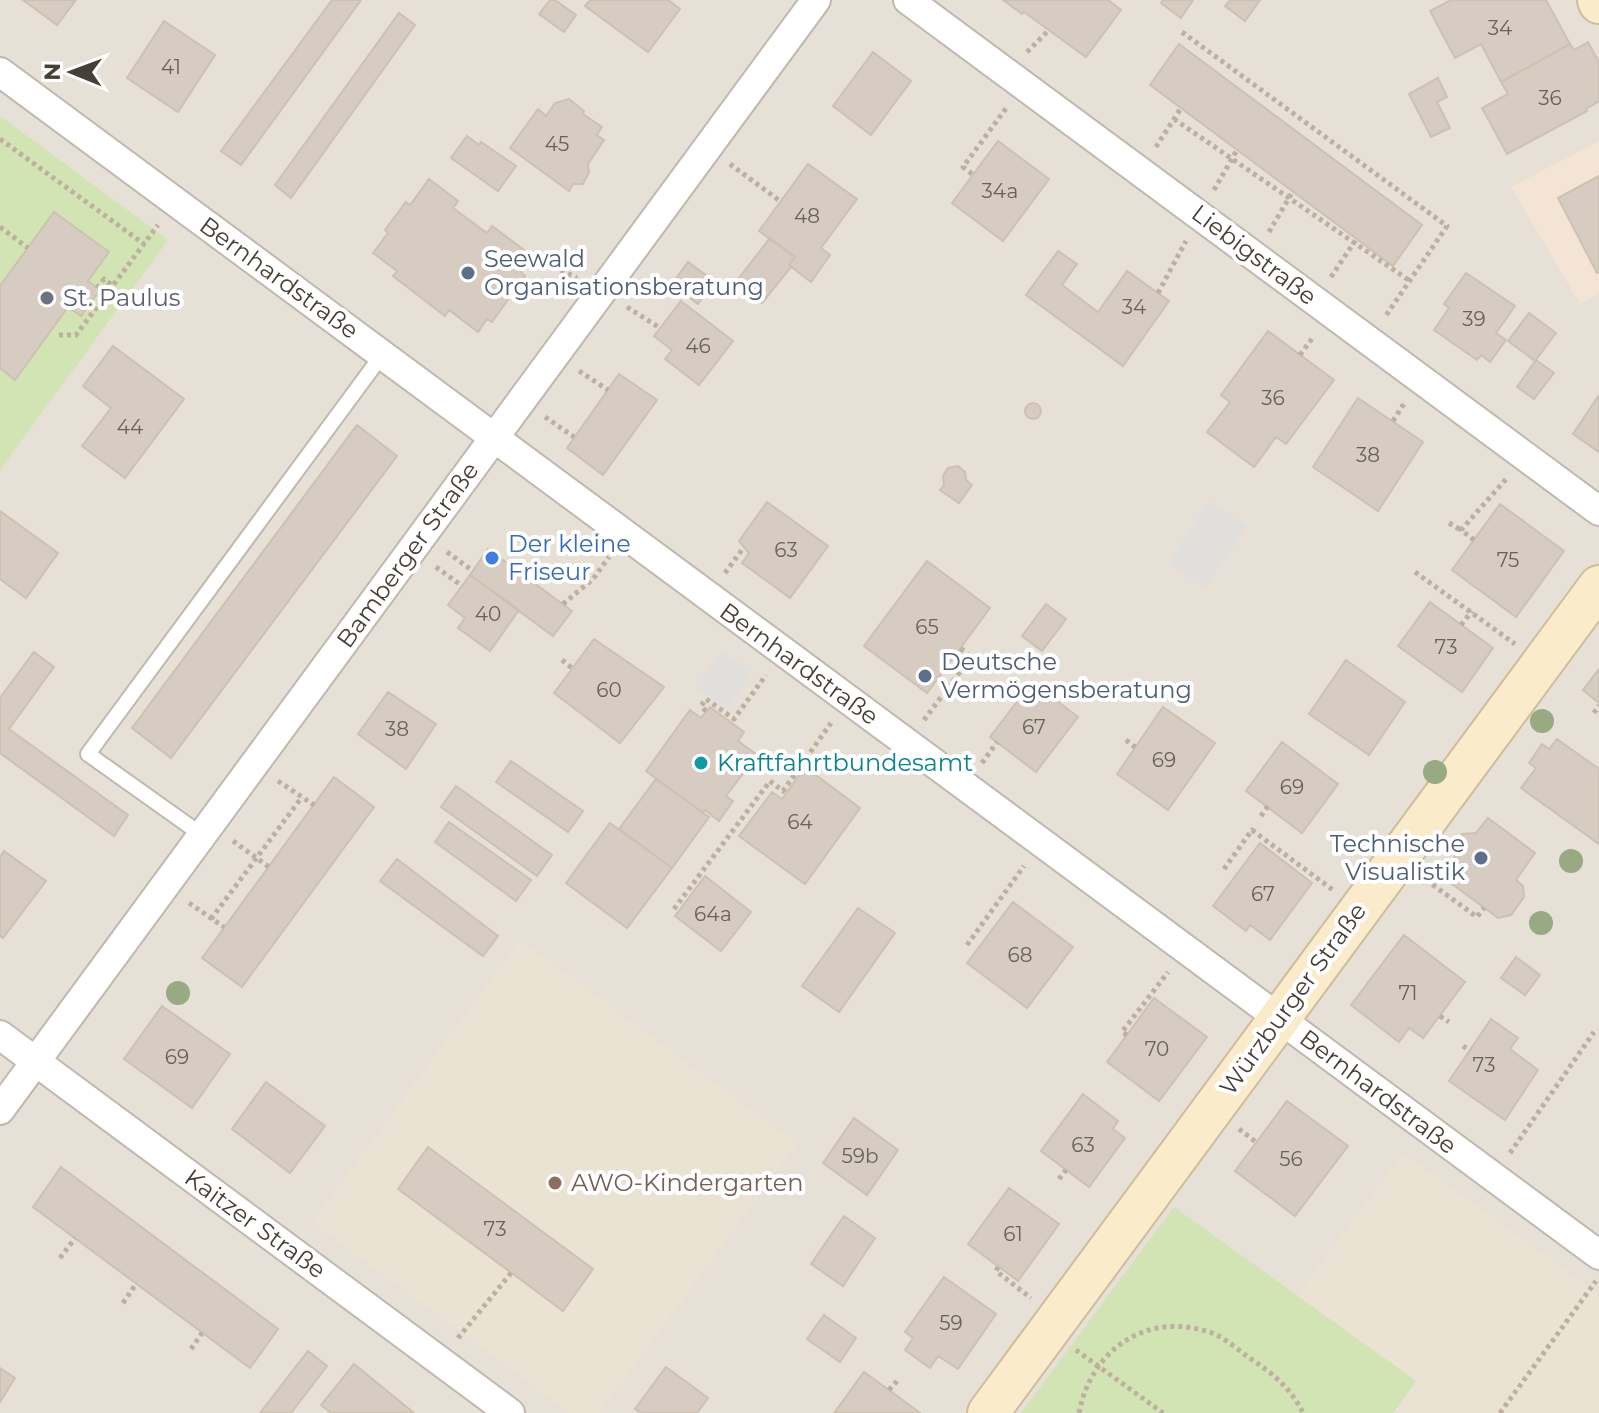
<svg xmlns="http://www.w3.org/2000/svg" width="1599" height="1413" viewBox="0 0 1599 1413" font-family="Montserrat,sans-serif">
<rect width="100%" height="100%" fill="#f2efe8"/>
<path fill="#e6e0d7" d="M0,0H1599V1413H0Z"/>
<path fill="#f3e4d5" d="M1599,141V294L1580,304L1511,187Z"/>
<path fill="#eae2d3" d="M520,940L797,1144L599,1413H570L312,1222Z
M1403,1153L1599,1294V1413H1393L1416,1381L1297,1296Z"/>
<path fill="#d2e3b4" d="M0,116L168,240L0,470Z
M1174,1207L1416,1381L1393,1413H1021Z"/>
<path fill="#e1dfdc" d="M1210,501L1247,526L1205,588L1168,563Z
M722,651L752,673L726,710L695,687Z"/>
<path fill="#d6ccc1" stroke="#cdc1b2" stroke-width="2" d="M23,0H76L57,25Z
M332,0H361L241,165L221,151Z
M550,0H555L576,15L564,32L539,14Z
M590,0H668L680,9L648,52L585,6Z
M1003,0H1108L1121,10L1086,57L1024,12L1022,14Z
M1163,0H1193L1181,18L1161,3Z
M1230,0H1260L1245,21L1225,6Z
M1451,0H1546L1570,44L1501,82L1481,44L1455,58L1430,11Z
M399,13L415,25L291,198L275,185Z
M164,21L215,55L178,112L127,78Z
M1588,42L1599,62V101L1586,109L1587,111L1507,154L1482,108L1508,94L1501,82L1570,44L1574,50Z
M1179,44L1422,225L1393,266L1150,85Z
M873,52L911,81L871,135L833,106Z
M1438,78L1447,97L1437,102L1450,128L1431,137L1409,94Z
M569,99L584,111L583,114L602,127L597,135L604,140L588,164L589,172L583,184H573L569,191L510,148L538,109L546,116L555,103Z
M467,136L479,145L481,142L516,166L498,191L451,158Z
M998,141L1049,179L1003,241L952,203Z
M808,164L857,199L821,248L830,255L811,282L789,265L795,257L759,231Z
M1599,176V271L1597,273L1558,198Z
M429,179L458,201L453,208L487,233L492,226L532,256L520,271L525,276L492,322L487,319L478,332L449,310L445,316L393,276L397,271L373,253L388,233L385,230L406,202L410,205Z
M54,212L109,252L88,281L100,290L81,316L68,307L15,380L0,368V286Z
M770,238L795,257L789,265L791,267L762,303L735,283Z
M1058,251L1077,264L1062,285L1098,312L1127,271L1169,301L1123,366L1026,295Z
M688,262L714,281L698,304L672,284Z
M1466,273L1515,306L1496,333L1506,340L1490,362L1481,355L1477,360L1434,330L1449,308L1444,304Z
M681,301L733,341L699,385L665,359L672,350L654,336Z
M1529,313L1556,333L1535,361L1508,341Z
M1268,331L1334,380L1286,444L1276,437L1254,467L1207,432L1230,402L1221,395Z
M113,346L184,399L125,478L82,446L111,408L83,386Z
M1536,360L1554,373L1534,399L1517,387Z
M619,374L657,400L603,475L567,448Z
M1599,395V452L1573,434Z
M1358,398L1423,442L1378,511L1313,467Z
M1025 411a8 8 0 1 1 16 0a8 8 0 1 1-16 0Z
M357,425L397,456L171,758L132,728Z
M958,466L965,472L966,480L972,485L959,503L940,490L944,485L943,476L948,468Z
M767,502L828,546L790,598L742,563L749,553L739,541Z
M1500,504L1564,551L1516,617L1452,570Z
M0,511L58,553L26,598L0,579Z
M488,549L572,611L553,636L470,575Z
M927,561L990,608L927,693L864,646Z
M470,575L519,610L490,651L458,628L465,618L448,605Z
M1430,602L1493,648L1462,692L1398,646Z
M1046,604L1066,619L1042,651L1022,636Z
M594,639L664,687L620,743L554,693Z
M34,652L54,667L9,729L128,815L114,836L0,753V698Z
M1346,660L1405,702L1369,755L1309,714Z
M1599,669V703L1583,690Z
M1032,682L1078,717L1036,772L990,737Z
M388,692L436,724L406,769L358,734Z
M710,707L744,732L738,741L757,755L726,796L733,801L719,821L705,810L703,813L646,771L690,710L701,718Z
M1163,707L1215,743L1168,810L1117,774Z
M1557,739L1599,769V844L1521,788L1536,768L1529,763L1542,744L1549,749Z
M1282,742L1338,784L1302,833L1246,791Z
M511,761L583,811L568,832L496,782Z
M805,767L860,808L805,884L739,836L772,792L782,799Z
M334,777L374,807L242,987L202,958Z
M656,779L709,817L672,868L619,829Z
M456,786L552,855L537,876L441,807Z
M1488,818L1535,853L1516,880L1523,886L1524,897L1511,915L1498,918L1444,878L1455,863L1454,847L1462,834L1476,833Z
M449,822L531,880L516,901L435,842Z
M610,823L672,868L627,928L566,883Z
M1260,843L1312,883L1270,940L1250,925L1246,931L1213,906Z
M4,851L46,881L3,938L0,936V857Z
M397,859L498,936L483,956L380,881Z
M705,876L751,912L721,951L675,916Z
M1013,902L1073,947L1027,1008L967,963Z
M858,908L895,933L839,1012L802,986Z
M1404,935L1465,982L1423,1038L1409,1028L1399,1042L1351,1005Z
M1516,957L1540,975L1525,995L1501,978Z
M1154,998L1207,1037L1159,1101L1107,1062Z
M162,1006L230,1054L192,1108L124,1059Z
M1491,1019L1518,1038L1510,1049L1538,1070L1505,1120L1449,1081Z
M266,1082L325,1126L290,1173L232,1129Z
M1083,1094L1118,1121L1113,1129L1125,1138L1089,1187L1041,1151Z
M1287,1101L1348,1146L1295,1216L1235,1171Z
M854,1118L898,1150L867,1195L823,1163Z
M428,1147L593,1269L563,1311L398,1189Z
M61,1167L278,1329L250,1368L33,1207Z
M1009,1188L1059,1224L1018,1281L968,1244Z
M844,1216L875,1238L843,1286L811,1264Z
M944,1277L996,1314L958,1369L938,1356L930,1368L905,1350L913,1338L905,1332Z
M824,1315L856,1338L840,1362L807,1339Z
M308,1351L327,1366L291,1413H260Z
M354,1364L414,1413H331L321,1405Z
M666,1367L708,1398L697,1413H641L635,1409Z
M0,1368L15,1378L0,1402Z
M864,1372L889,1390L920,1413H834Z"/>
<g fill="none" stroke-linecap="round" stroke-linejoin="round">
<defs>
<path id="lane" d="M202,835L88,754L382,355"/>
<path id="street" d="M908,0L1599,511
M0,72L1599,1255
M0,1035L510,1413
M0,1110L816,0"/>
<path id="secondary" d="M1598,0L1599,3
M988,1413L1599,586"/>
</defs>
<use href="#lane" stroke="#c0b8ae" stroke-width="18"/>
<use href="#street" stroke="#c0b8ae" stroke-width="32"/>
<use href="#secondary" stroke="#cebd9b" stroke-width="44"/>
<path stroke="#beb09e" stroke-width="5" stroke-dasharray="4 4" stroke-linecap="butt" d="M1182,32L1447,226L1385,317
M1027,52L1049,30
M1174,119L1410,281
M0,139L144,244
M1156,147L1181,108
M730,164L780,201
M972,174L963,167L1007,107
M1214,190L1237,150
M0,227L28,248
M1269,232L1293,191
M532,256L577,278
M1331,277L1357,238
M97,288L104,279L113,286
M1158,293L1186,241
M627,307L660,328
M59,335H76L158,225
M1300,355L1314,336
M579,371L608,390
M545,417L574,437
M1393,421L1405,402
M1449,523L1461,530
M1474,540L1461,530L1507,478
M447,552L473,571
M436,567L462,586
M1415,572L1515,644
M725,573L744,547
M563,604L593,579L609,557
M1461,625L1472,611
M562,660L572,668
M706,711L701,706L706,699L734,719L766,675
M1594,713L1599,705
M924,720L971,657L960,648
M1126,740L1135,747
M982,763L997,742
M278,781L314,805
M1261,816L1268,806
M233,841L269,867
M1438,864L1447,871L1455,860
M1224,869L1252,830L1333,890
M1426,880L1477,917L1484,908
M189,903L224,927
M674,909L770,781L783,791L831,723
M211,919L302,797
M967,945L1024,866
M1440,1016L1449,1022
M1127,1035L1122,1032L1168,972
M1463,1046L1470,1051
M1239,1129L1256,1142
M1510,1153L1594,1032
M1059,1179L1066,1170
M60,1258L75,1238
M998,1267L996,1271L1031,1298
M123,1303L136,1284
M458,1338L511,1273
M191,1349L202,1333
M1076,1350L1163,1413
M889,1390L898,1380
M1079,1413C1091,1349 1148,1310 1212,1333C1225,1338 1237,1349 1248,1357C1271,1372 1291,1388 1303,1413
M1500,1413L1596,1281"/>
<use href="#lane" stroke="#fff" stroke-width="14"/>
<use href="#street" stroke="#fff" stroke-width="28"/>
<use href="#secondary" stroke="#faebcb" stroke-width="40"/>
</g>
<g fill="#98aa82">
<circle cx="1542" cy="721" r="12"/>
<circle cx="1435" cy="772" r="12"/>
<circle cx="1571" cy="861" r="12"/>
<circle cx="1541" cy="923" r="12"/>
<circle cx="178" cy="993" r="12"/>
</g>
<g fill="#5c6f8a" stroke="#fff" stroke-width="3">
<circle cx="468" cy="273" r="8"/>
<circle cx="925" cy="676" r="8"/>
<circle cx="1481" cy="858" r="8"/>
</g>
<circle fill="#6b7280" stroke="#fff" stroke-width="3" cx="47" cy="298" r="8"/>
<circle fill="#3f7fe0" stroke="#fff" stroke-width="3" cx="492" cy="558" r="8"/>
<circle fill="#0f9aa8" stroke="#fff" stroke-width="3" cx="701" cy="763" r="8"/>
<circle fill="#8d6e63" stroke="#fff" stroke-width="3" cx="555" cy="1183" r="8"/>
<g text-anchor="middle" stroke-width="8" stroke-linejoin="round" paint-order="stroke">
<g font-size="20" fill="#69625a">
<text x="1500" y="35">34</text>
<text x="171" y="74">41</text>
<text x="1550" y="105">36</text>
<text x="557" y="151">45</text>
<text x="1000" y="198">34a</text>
<text x="807" y="223">48</text>
<text x="1134" y="314">34</text>
<text x="1474" y="326">39</text>
<text x="698" y="353">46</text>
<text x="1273" y="405">36</text>
<text x="130" y="434">44</text>
<text x="1368" y="462">38</text>
<text x="786" y="557">63</text>
<text x="1508" y="567">75</text>
<text x="488" y="621">40</text>
<text x="927" y="634">65</text>
<text x="1446" y="654">73</text>
<text x="609" y="697">60</text>
<text x="1034" y="734">67</text>
<text x="397" y="736">38</text>
<text x="1164" y="767">69</text>
<text x="1292" y="794">69</text>
<text x="800" y="829">64</text>
<text x="1263" y="901">67</text>
<text x="713" y="921">64a</text>
<text x="1020" y="962">68</text>
<text x="1408" y="1000">71</text>
<text x="1157" y="1056">70</text>
<text x="177" y="1064">69</text>
<text x="1484" y="1072">73</text>
<text x="1083" y="1152">63</text>
<text x="860" y="1163">59b</text>
<text x="1291" y="1166">56</text>
<text x="495" y="1236">73</text>
<text x="1013" y="1241">61</text>
<text x="951" y="1330">59</text>
</g>
<g font-size="24" fill="#453f37" stroke="#fff">
<text transform="translate(1254 255) rotate(37)" y="8">Liebigstraße</text>
<text transform="translate(279 278) rotate(36)" y="8">Bernhardstraße</text>
<text transform="translate(408 555) rotate(-54)" y="8">Bamberger Straße</text>
<text transform="translate(799 664) rotate(36)" y="8">Bernhardstraße</text>
<text transform="translate(1293 999) rotate(-54)" y="8">Würzburger Straße</text>
<text transform="translate(1378 1092) rotate(37)" y="8">Bernhardstraße</text>
<text transform="translate(255 1224) rotate(36)" y="8">Kaitzer Straße</text>
</g>
<g font-size="24" fill="#4e5e75" stroke="#fff" text-anchor="start">
<text x="484" y="267">Seewald<tspan x="484" dy="28">Organisationsberatung</tspan></text>
<text x="941" y="670">Deutsche<tspan x="941" dy="28">Vermögensberatung</tspan></text>
<text x="1465" y="852" text-anchor="end">Technische<tspan x="1465" dy="28">Visualistik</tspan></text>
</g>
<g font-size="24" fill="#5b616d" stroke="#fff" text-anchor="start">
<text x="63" y="306">St. Paulus</text>
</g>
<g font-size="24" fill="#366cbe" stroke="#fff" text-anchor="start">
<text x="508" y="552">Der kleine<tspan x="508" dy="28">Friseur</tspan></text>
</g>
<g font-size="24" fill="#0d838f" stroke="#fff" text-anchor="start">
<text x="717" y="771">Kraftfahrtbundesamt</text>
</g>
<g font-size="24" fill="#785e54" stroke="#fff" text-anchor="start">
<text x="571" y="1191">AWO-Kindergarten</text>
</g>
</g>
<g transform="translate(72 72) rotate(271)" stroke="#ffffff" stroke-width="6" paint-order="stroke">
<path d="M0-6L14 30L0 20L-14 30Z" fill="#453f37"/>
<text y="-12" font-size="22" font-weight="bold" text-anchor="middle" fill="#453f37">N</text>
</g>
</svg>
